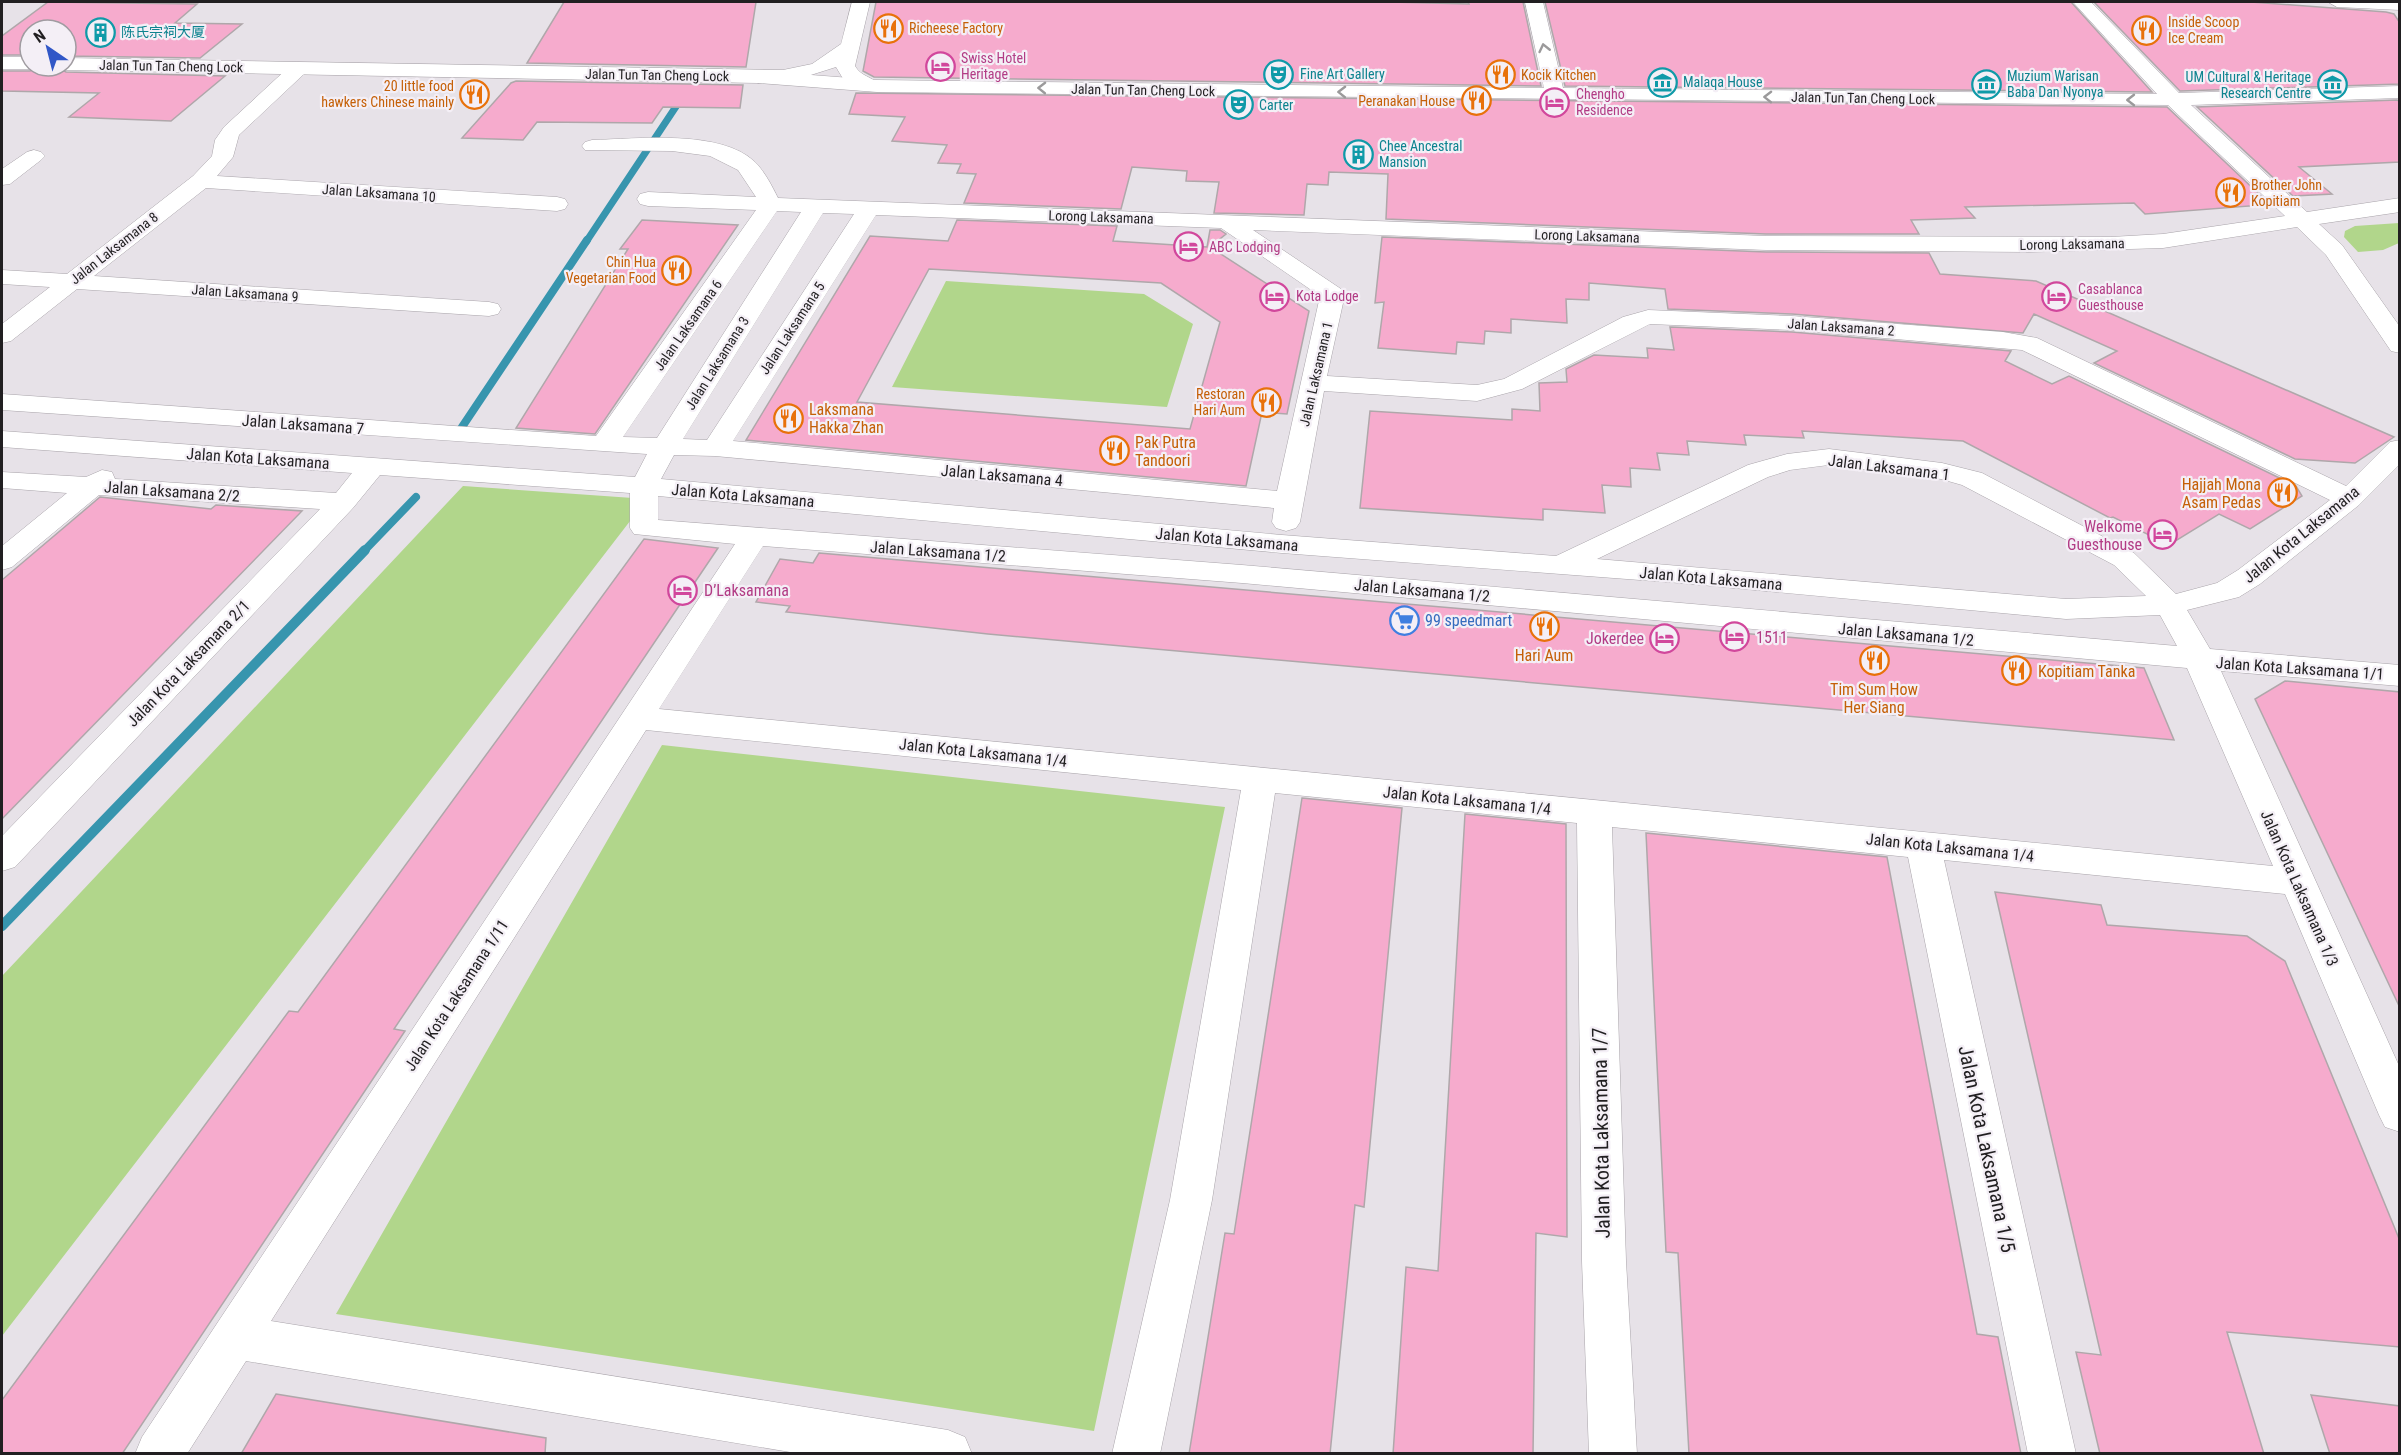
<svg xmlns="http://www.w3.org/2000/svg" width="2401" height="1455" viewBox="0 0 2401 1455" font-family="'Roboto Condensed','Noto Sans SC',sans-serif">
<rect width="100%" height="100%" fill="#e7e2e8"/>
<path fill="#b1d68b" d="M2399,223V243L2383,250L2358,252L2344,237L2345,231L2355,226Z
M946,281L1144,294L1193,324L1167,407L892,387Z
M463,486L647,499L2,1336V976Z
M662,745L1225,807L1094,1431L336,1314Z"/>
<g fill="none" stroke-linecap="round" stroke-linejoin="round">
<path stroke="#3795ae" stroke-width="7" d="M586,242L683,96"/>
<path stroke="#3795ae" stroke-width="8" d="M458,433L587,240
M364,551L416,497"/>
<path stroke="#3795ae" stroke-width="10" d="M2,926L365,550"/>
</g>
<path fill="#f6abcd" stroke="#afa7aa" stroke-width="1.5" fill-rule="evenodd" d="M48,2L197,4L175,23L242,24L200,58L66,56V30H30V55H2V36Z
M564,2H756L746,67L527,63Z
M876,2H1390L1469,4L1468,2H1523L1541,86L874,77L863,71Z
M1545,2H2071L2152,92L1565,86Z
M2094,2H2251L2386,12L2394,14L2400,23V84L2180,91Z
M40,66H56L66,72L225,76L171,121L69,117L99,93L2,91V71H30Z
M516,81L743,85L740,108L663,107L652,123L537,122L523,140L462,138L511,83Z
M856,93L2167,107L2262,197L2255,198L2263,205L2145,214L2134,203L1965,207L1975,218L1911,220L1919,234H1766L1386,219L1388,174L1329,172L1328,185L1307,184L1304,215L1214,213L1219,182L1186,181L1187,171L1132,167L1121,209L964,203L976,174L957,173L961,164L938,163L947,145L892,141L905,117L849,114Z
M2397,100L2400,102V162L2299,167L2332,194L2293,196L2197,107Z
M642,220L738,225L595,434L516,428L628,249H620Z
M957,220L1117,226L1113,241L1207,247L1210,230H1220L1226,234L1210,247L1309,311L1287,414L1262,412L1246,486L746,440L870,236L948,241ZM929,269L1161,283L1220,322L1190,429L857,402Z
M1382,237L1766,252L1929,253L1940,274L2036,281L2394,437L2355,463L2295,459L2094,363L2117,351L2034,314L2023,333L1792,314L1668,309L1665,289L1589,283V300L1566,299L1567,323L1511,319V333L1485,331L1484,344L1457,342L1456,354L1378,348L1384,302L1375,303Z
M1670,327L1792,332L2011,351L2005,361L2052,384L2069,376L2296,486L2302,496L2250,529L2219,514L2169,545L2113,517L2110,518L1963,441L1802,431L1804,438L1744,435L1746,445L1687,441L1689,455L1657,453L1660,470L1630,468L1631,487L1602,485L1605,513L1543,509V520L1360,508L1370,411L1512,420V409L1540,411L1539,383L1567,382L1566,369L1594,355L1648,358L1647,348L1674,350Z
M100,497L211,509L216,505L302,511L2,819V580Z
M644,539L718,548L394,1029L405,1031L122,1454H2V1400L289,1011L298,1012Z
M819,553L2144,668L2174,740L988,634L786,612L790,606L756,602L780,559L813,563Z
M2285,681L2400,692V1008L2255,699Z
M1302,798L1402,808L1364,1207L1355,1205L1330,1454H1189L1225,1233L1234,1234Z
M1465,814L1566,824L1567,1237L1536,1233L1533,1454H1393L1406,1267L1438,1271Z
M1646,833L1887,857L1977,1334L1998,1337L2021,1454H1689L1678,1253L1666,1252Z
M1995,892L2101,905L2107,925L2247,936L2285,961L2400,1241V1347L2227,1332L2264,1454H2100L2076,1352L2101,1355Z
M276,1394L546,1438L545,1454H241Z
M2311,1395L2400,1406V1454H2330Z"/>
<g fill="none" stroke-linecap="round" stroke-linejoin="round">
<defs>
<path id="minor" d="M1525,2H1543L1563,88L2157,94L2073,2H2091L2179,93L2400,86V98L2191,105L2307,212L2400,198V212L2319,224L2342,245L2400,327V353L2391,351L2326,255L2297,227L2163,248L2029,252L1766,250L1253,230L1341,289L1345,294L1327,376L1477,385L1504,379L1623,317L1648,310L1792,316L2003,332L2037,338L2346,486L2390,442L2400,440V464L2359,505L2260,584L2239,597L2187,610L2210,649L2400,665V686L2221,671L2400,1068V1132L2385,1127L2379,1115L2285,894L1944,860L2076,1454H2028L1908,857L1612,827L1626,1261L1637,1454H1589L1582,1261L1577,823L1275,793L1212,1200L1160,1454H1112L1170,1200L1241,790L646,730L271,1321L948,1430L965,1437L972,1454H802L246,1361L187,1454H135L142,1437L218,1322L735,544L634,534L630,528V493L380,475L353,508L15,867L2,871V836L320,509L99,495L12,567L2,570V546L67,493L2,488V472L86,477L102,470L112,472L115,479L336,493L352,473L2,447V431L635,477L647,454L2,410V394L596,436L756,210L648,206L640,204L637,199L640,194L648,192L756,197L738,170L710,156L672,151L585,150L582,146L585,142L592,140C637,139 721,129 755,162C765,172 772,186 778,198L1766,236L2111,237L2163,234L2285,216L2168,105L877,92L758,83L748,77L758,71L877,80L1544,88ZM777,211L801,212L657,438L623,437ZM823,213L854,214L707,440L683,439ZM876,215L1221,228L1320,296L1277,491L733,441ZM1650,324L1792,330L2022,350L2330,500L2238,570L2217,583L2176,594L2134,553L1982,473L1942,463L1829,449L1787,454L1748,465L1556,556L1282,535L661,479L674,455L715,456L1274,508L1272,522L1276,528L1286,531L1296,528L1300,522L1324,391L1477,401L1522,389ZM1829,465L1941,479L1962,485L2114,565L2146,596L2066,599L1597,559L1768,477L1790,470ZM658,496L1282,553L1680,583L2066,619L2160,615L2177,646L1242,565L658,520ZM763,546L1242,583L2187,668L2273,866L659,709Z
M2328,2H2400V10L2337,7Z
M298,63L305,65L308,69L305,73L239,135L233,157L217,176L557,197L565,199L568,204L565,209L557,211L206,188L94,276L489,302L498,304L501,309L498,314L489,316L77,289L11,341L2,343V324L50,287L2,284V270L67,274L193,176L212,156L215,140L224,127L291,65Z
M34,150L41,152L45,156L41,160L10,184L2,185V169L27,152Z"/>
<path id="major" d="M852,2H870L855,66C861,77 872,76 879,85L869,91L845,82L836,67L795,80L758,83L66,70L58,66H66V58L783,70L812,64L841,44Z
M2,57H30V66H38L30,69H2Z"/>
</defs>
<use href="#minor" stroke="#a9a4aa" stroke-width="1"/>
<use href="#major" stroke="#a9a4aa" stroke-width="1"/>
<use href="#minor" fill="#fff" fill-rule="evenodd"/>
<use href="#major" fill="#fff" fill-rule="evenodd"/>
</g>
<defs><path id="oneway-chevron" d="M-2-3.5L2.5 0L-2 3.5" fill="none" stroke-width="1.6" stroke-linecap="round" stroke-linejoin="round" transform="scale(1.5)"/></defs>
<g stroke="#9b9a9b">
<use href="#oneway-chevron" transform="translate(1544 48) rotate(-103)"/>
<use href="#oneway-chevron" transform="translate(1042 88) rotate(-179)"/>
<use href="#oneway-chevron" transform="translate(1342 92) rotate(-179)"/>
<use href="#oneway-chevron" transform="translate(1768 97) rotate(-179)"/>
<use href="#oneway-chevron" transform="translate(2131 100) rotate(180)"/>
</g>
<defs>
<symbol id="restaurant-ring" viewBox="-11 -11 22 22"><circle r="9.5" fill="#f4eff6" stroke="#e8710a" stroke-width="1.5"/><path d="M-5-6h1v4h1v-4h1v4h1v-4h1v5L-1.5 .5V6h-2V.5L-5-1ZM5-6V6H3V1.5H1.5Q1.5-4 5-6Z" fill="#e8710a"/></symbol>
<symbol id="building-ring" viewBox="-11 -11 22 22"><circle r="9.5" fill="#f4eff6" stroke="#0f9aa8" stroke-width="1.5"/><path d="M-4-6H4V6H1V3H-1V6H-4ZM-2.5-4.3h1.7v1.8h-1.7ZM.8-4.3h1.7v1.8H.8ZM-2.5-1h1.7V.8h-1.7ZM.8-1h1.7V.8H.8Z" fill="#0f9aa8"/></symbol>
<symbol id="hotel-ring" viewBox="-11 -11 22 22"><circle r="9.5" fill="#f4eff6" stroke="#d1479c" stroke-width="1.5"/><path d="M-6-4.5h1.5V1H6V5H4.5V3h-9V5H-6ZM-4 0a1.8 1.8 0 1 1 3.6 0ZM.5 0V-2.5h3Q6-2.5 6 0Z" fill="#d1479c"/></symbol>
<symbol id="theatre-ring" viewBox="-11 -11 22 22"><circle r="9.5" fill="#f4eff6" stroke="#0f9aa8" stroke-width="1.5"/><path d="M-5-5.5Q0-4 5-5.5V0Q5 5 0 6Q-5 5-5 0ZM-3.3-2.5H-1v1.5H-3.3ZM1-2.5H3.3v1.5H1ZM-2.8 1Q0 5.5 2.8 1Z" fill="#0f9aa8"/></symbol>
<symbol id="museum-ring" viewBox="-11 -11 22 22"><circle r="9.5" fill="#f4eff6" stroke="#0f9aa8" stroke-width="1.5"/><path d="M0-6L6-3V-2H-6V-3ZM-5-1h2V3h-2ZM-1-1h2V3h-2ZM3-1h2V3H3ZM-6 4H6V6H-6Z" fill="#0f9aa8"/></symbol>
<symbol id="supermarket-ring" viewBox="-11 -11 22 22"><circle r="9.5" fill="#f4eff6" stroke="#3f7fe0" stroke-width="1.5"/><path d="M-6-5.5h2.5l.6 2H6L4.5 2H-2.5L-4.4-4H-6ZM-1.5 3.2a1.3 1.3 0 1 0 .1 0ZM3 3.2a1.3 1.3 0 1 0 .1 0Z" fill="#3f7fe0"/></symbol>
</defs>
<g fill-rule="evenodd">
<use href="#restaurant-ring" x="872" y="12" width="33" height="33"/>
<use href="#restaurant-ring" x="2130" y="14" width="33" height="33"/>
<use href="#building-ring" x="84" y="16" width="33" height="33"/>
<use href="#hotel-ring" x="924" y="50" width="33" height="33"/>
<use href="#theatre-ring" x="1262" y="58" width="33" height="33"/>
<use href="#restaurant-ring" x="1484" y="58" width="33" height="33"/>
<use href="#museum-ring" x="1646" y="66" width="33" height="33"/>
<use href="#museum-ring" x="1970" y="68" width="33" height="33"/>
<use href="#museum-ring" x="2316" y="68" width="33" height="33"/>
<use href="#restaurant-ring" x="458" y="78" width="33" height="33"/>
<use href="#restaurant-ring" x="1460" y="84" width="33" height="33"/>
<use href="#hotel-ring" x="1538" y="86" width="33" height="33"/>
<use href="#theatre-ring" x="1222" y="88" width="33" height="33"/>
<use href="#building-ring" x="1342" y="138" width="33" height="33"/>
<use href="#restaurant-ring" x="2214" y="176" width="33" height="33"/>
<use href="#hotel-ring" x="1172" y="230" width="33" height="33"/>
<use href="#restaurant-ring" x="660" y="254" width="33" height="33"/>
<use href="#hotel-ring" x="1258" y="280" width="33" height="33"/>
<use href="#hotel-ring" x="2040" y="280" width="33" height="33"/>
<use href="#restaurant-ring" x="1250" y="386" width="33" height="33"/>
<use href="#restaurant-ring" x="772" y="402" width="33" height="33"/>
<use href="#restaurant-ring" x="1098" y="434" width="33" height="33"/>
<use href="#restaurant-ring" x="2266" y="476" width="33" height="33"/>
<use href="#hotel-ring" x="2146" y="518" width="33" height="33"/>
<use href="#hotel-ring" x="666" y="574" width="33" height="33"/>
<use href="#supermarket-ring" x="1388" y="604" width="33" height="33"/>
<use href="#restaurant-ring" x="1528" y="610" width="33" height="33"/>
<use href="#hotel-ring" x="1718" y="620" width="33" height="33"/>
<use href="#hotel-ring" x="1648" y="622" width="33" height="33"/>
<use href="#restaurant-ring" x="1858" y="644" width="33" height="33"/>
<use href="#restaurant-ring" x="2000" y="654" width="33" height="33"/>
</g>
<g text-anchor="middle" stroke-width="4.5" stroke-linejoin="round" paint-order="stroke">
<g font-size="14" fill="#c56008" stroke="#f4eff6" text-anchor="start">
<text x="2168" y="27">Inside Scoop<tspan x="2168" dy="16">Ice Cream</tspan></text>
<text x="909" y="33">Richeese Factory</text>
<text x="1521" y="80">Kocik Kitchen</text>
<text x="454" y="91" text-anchor="end">20 little food<tspan x="454" dy="16">hawkers Chinese mainly</tspan></text>
<text x="1455" y="106" text-anchor="end">Peranakan House</text>
<text x="2251" y="190">Brother John<tspan x="2251" dy="16">Kopitiam</tspan></text>
<text x="656" y="267" text-anchor="end">Chin Hua<tspan x="656" dy="16">Vegetarian Food</tspan></text>
<text x="1245" y="399" text-anchor="end">Restoran<tspan x="1245" dy="16">Hari Aum</tspan></text>
</g>
<g font-size="14" fill="#0d838f" stroke="#f4eff6" text-anchor="start">
<text x="121" y="37">陈氏宗祠大厦</text>
<text x="1300" y="79">Fine Art Gallery</text>
<text x="2007" y="81">Muzium Warisan<tspan x="2007" dy="16">Baba Dan Nyonya</tspan></text>
<text x="2311" y="82" text-anchor="end">UM Cultural &amp; Heritage<tspan x="2311" dy="16">Research Centre</tspan></text>
<text x="1683" y="87">Malaqa House</text>
<text x="1259" y="110">Carter</text>
<text x="1379" y="151">Chee Ancestral<tspan x="1379" dy="16">Mansion</tspan></text>
</g>
<g font-size="14" fill="#b23c85" stroke="#f4eff6" text-anchor="start">
<text x="961" y="63">Swiss Hotel<tspan x="961" dy="16">Heritage</tspan></text>
<text x="1576" y="99">Chengho<tspan x="1576" dy="16">Residence</tspan></text>
<text x="1209" y="252">ABC Lodging</text>
<text x="2078" y="294">Casablanca<tspan x="2078" dy="16">Guesthouse</tspan></text>
<text x="1296" y="301">Kota Lodge</text>
</g>
<g font-size="14" fill="#211f21" stroke="#f4eff6">
<text transform="translate(171 66) rotate(1)" y="5">Jalan Tun Tan Cheng Lock</text>
<text transform="translate(657 75) rotate(1)" y="5">Jalan Tun Tan Cheng Lock</text>
<text transform="translate(1143 90) rotate(1)" y="5">Jalan Tun Tan Cheng Lock</text>
<text transform="translate(1863 98) rotate(1)" y="5">Jalan Tun Tan Cheng Lock</text>
<text transform="translate(379 193) rotate(4)" y="5">Jalan Laksamana 10</text>
<text transform="translate(1101 217) rotate(2)" y="5">Lorong Laksamana</text>
<text transform="translate(1587 236) rotate(2)" y="5">Lorong Laksamana</text>
<text transform="translate(2072 244) rotate(-1)" y="5">Lorong Laksamana</text>
<text transform="translate(114 248) rotate(-38)" y="5">Jalan Laksamana 8</text>
<text transform="translate(245 293) rotate(4)" y="5">Jalan Laksamana 9</text>
<text transform="translate(688 325) rotate(-55)" y="5">Jalan Laksamana 6</text>
<text transform="translate(1841 327) rotate(4)" y="5">Jalan Laksamana 2</text>
<text transform="translate(792 328) rotate(-57)" y="5">Jalan Laksamana 5</text>
<text transform="translate(717 363) rotate(-58)" y="5">Jalan Laksamana 3</text>
<text transform="translate(1316 374) rotate(-77)" y="5">Jalan Laksamana 1</text>
</g>
<g font-size="16" fill="#c56008" stroke="#f4eff6" text-anchor="start">
<text x="809" y="415">Laksmana<tspan x="809" dy="18">Hakka Zhan</tspan></text>
<text x="1135" y="448">Pak Putra<tspan x="1135" dy="18">Tandoori</tspan></text>
<text x="2261" y="490" text-anchor="end">Hajjah Mona<tspan x="2261" dy="18">Asam Pedas</tspan></text>
<text x="1544" y="661" text-anchor="middle">Hari Aum</text>
<text x="2038" y="677">Kopitiam Tanka</text>
<text x="1874" y="695" text-anchor="middle">Tim Sum How<tspan x="1874" dy="18">Her Siang</tspan></text>
</g>
<g font-size="16" fill="#211f21" stroke="#f4eff6">
<text transform="translate(303 424) rotate(4)" y="6">Jalan Laksamana 7</text>
<text transform="translate(258 458) rotate(4)" y="6">Jalan Kota Laksamana</text>
<text transform="translate(1889 467) rotate(7)" y="6">Jalan Laksamana 1</text>
<text transform="translate(1002 475) rotate(5)" y="6">Jalan Laksamana 4</text>
<text transform="translate(172 491) rotate(4)" y="6">Jalan Laksamana 2/2</text>
<text transform="translate(743 495) rotate(5)" y="6">Jalan Kota Laksamana</text>
<text transform="translate(2301 534) rotate(-39)" y="6">Jalan Kota Laksamana</text>
<text transform="translate(1227 539) rotate(5)" y="6">Jalan Kota Laksamana</text>
<text transform="translate(938 551) rotate(4)" y="6">Jalan Laksamana 1/2</text>
<text transform="translate(1711 578) rotate(5)" y="6">Jalan Kota Laksamana</text>
<text transform="translate(1422 590) rotate(5)" y="6">Jalan Laksamana 1/2</text>
<text transform="translate(1906 634) rotate(5)" y="6">Jalan Laksamana 1/2</text>
<text transform="translate(188 663) rotate(-46)" y="6">Jalan Kota Laksamana 2/1</text>
<text transform="translate(2300 668) rotate(4)" y="6">Jalan Kota Laksamana 1/1</text>
<text transform="translate(983 752) rotate(6)" y="6">Jalan Kota Laksamana 1/4</text>
<text transform="translate(1467 800) rotate(6)" y="6">Jalan Kota Laksamana 1/4</text>
<text transform="translate(1950 847) rotate(6)" y="6">Jalan Kota Laksamana 1/4</text>
<text transform="translate(2300 888) rotate(66)" y="6">Jalan Kota Laksamana 1/3</text>
<text transform="translate(456 995) rotate(-57)" y="6">Jalan Kota Laksamana 1/11</text>
</g>
<g font-size="16" fill="#b23c85" stroke="#f4eff6" text-anchor="end">
<text x="2142" y="532">Welkome<tspan x="2142" dy="18">Guesthouse</tspan></text>
<text x="704" y="596" text-anchor="start">D’Laksamana</text>
<text x="1756" y="643" text-anchor="start">1511</text>
<text x="1644" y="644">Jokerdee</text>
</g>
<g font-size="16" fill="#366cbe" stroke="#f4eff6" text-anchor="start">
<text x="1425" y="626">99 speedmart</text>
</g>
<g font-size="20" fill="#211f21" stroke="#f4eff6">
<text transform="translate(1601 1133) rotate(-91)" y="7">Jalan Kota Laksamana 1/7</text>
<text transform="translate(1987 1149) rotate(78)" y="7">Jalan Kota Laksamana 1/5</text>
</g>
</g>
<rect width="2401" height="1455" fill="none" stroke="#211f21" stroke-width="6"/>
<g transform="translate(48 48) rotate(325)"><circle r="28" fill="#f4eff6" stroke="#a09ca1" stroke-width="1.5"/>
<path d="M0-4.5L10 22L0 15L-10 22Z" fill="#3157c7"/>
<text y="-9" font-size="16" font-weight="bold" text-anchor="middle" fill="#211f21">N</text>
</g>
</svg>
